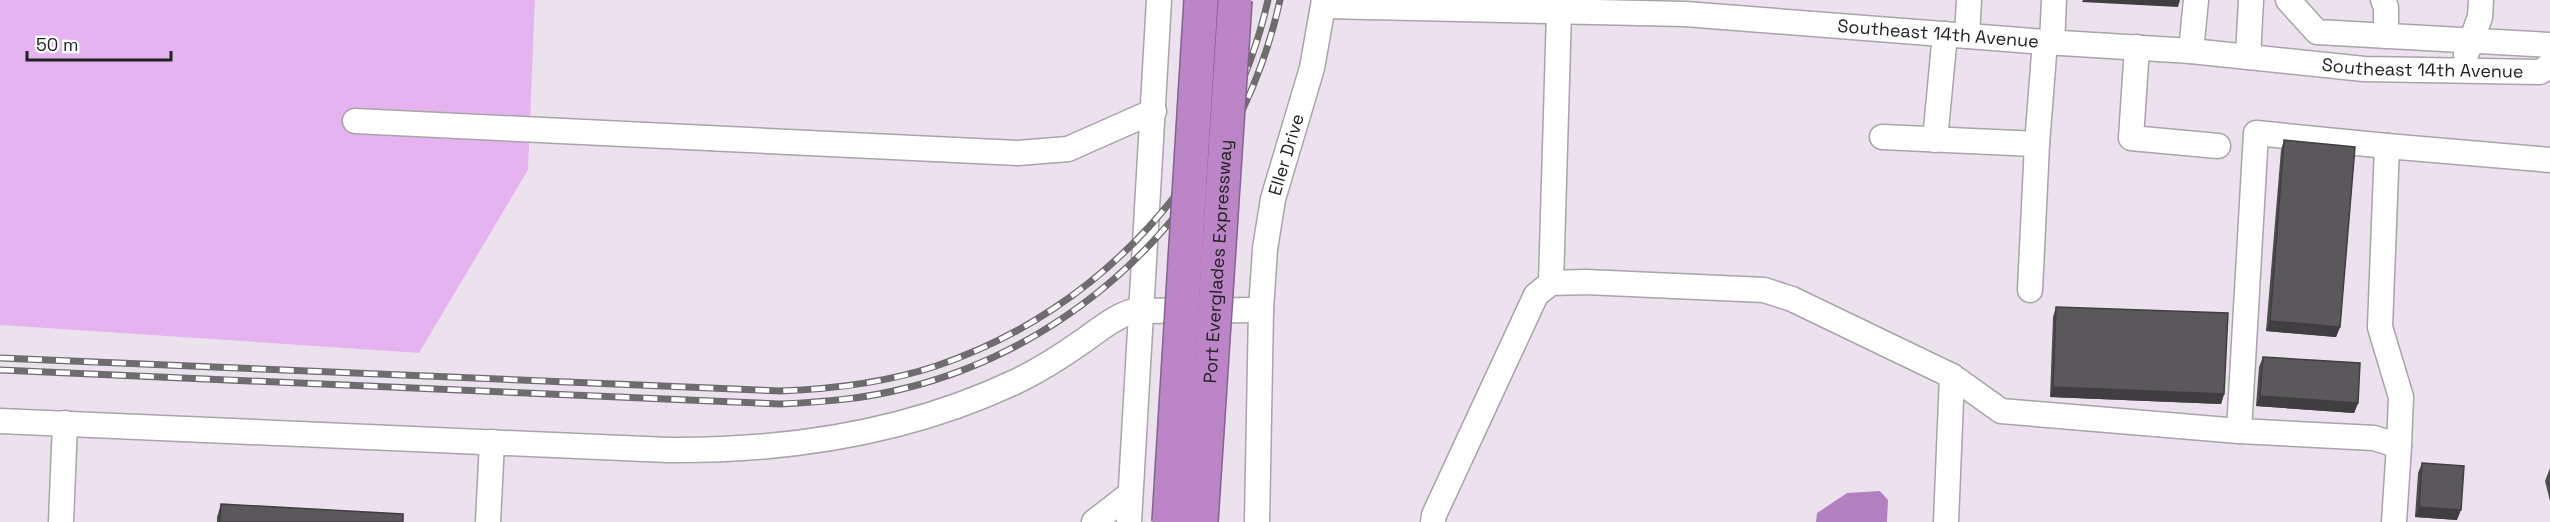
<svg xmlns="http://www.w3.org/2000/svg" width="2550" height="522" viewBox="0 0 2550 522" font-family="'Space Grotesk',sans-serif">
<rect width="100%" height="100%" fill="#f2eef3"/>
<path fill="#ebe2ed" d="M535,0H2550V522H1887L1888,500L1817,513L1816,522H0V325L419,353L528,170Z"/>
<path fill="#e5b4f0" d="M0,0H535L528,170L419,353L0,325Z"/>
<path fill="#b381bf" d="M1880,491L1888,500L1887,522H1816L1817,513L1847,493Z"/>
<g fill="none" stroke-linecap="round" stroke-linejoin="round">
<defs>
<g id="minor">
<path d="M2288,0L2317,32L2550,45"/>
<path d="M2383,0L2386,7V36"/>
<path id="s1" d="M1324,6L1685,14L2045,42L2191,51L2364,69L2540,72L2550,65"/>
<path d="M1967,36L1969,0"/>
<path d="M2052,43L2054,0"/>
<path d="M2137,47L2131,138L2218,146"/>
<path d="M2191,51L2196,0"/>
<path d="M2466,55L2480,17L2481,0"/>
<path d="M2248,57L2251,0"/>
<path d="M355,121L1018,153L1068,149L1154,111"/>
<path d="M1882,137L2037,144L2045,42"/>
<path d="M1935,140L1945,34"/>
<path d="M2387,146L2550,160"/>
<path d="M1551,283L1559,12"/>
<path d="M2030,290L2037,144"/>
<path d="M0,421L668,450C788,451 908,433 1017,381C1040,370 1062,356 1083,341C1099,330 1114,317 1133,311L1261,310"/>
<path d="M2239,431L2256,133L2387,146L2380,327L2401,397L2399,446"/>
<path d="M61,522L65,423"/>
<path d="M488,522L492,442"/>
<path d="M1094,522L1130,494"/>
<path d="M1129,522L1159,0"/>
<path id="s2" d="M1257,522L1261,310L1265,249L1273,199L1312,68L1324,0"/>
<path d="M1433,522L1434,515L1536,295L1551,283L1586,282L1764,290L1792,299L1952,376L2001,411L2239,431L2374,438L2399,446L2394,522"/>
<path d="M1946,522L1952,376"/>
</g>
</defs>
<use href="#minor" stroke="#a8a4a9" stroke-width="27"/>
<use href="#minor" stroke="#fff" stroke-width="24"/>
<defs>
<path id="rail" d="M0,358L780,391C833,389 885,383 936,366C1101,311 1230,170 1268,0
M0,370L780,404C823,402 864,399 906,388C1093,341 1239,188 1280,0"/>
</defs>
<use href="#rail" stroke="#6e6c6f" stroke-width="7"/>
<use href="#rail" stroke="#fff" stroke-width="4.5" stroke-dasharray="14" stroke-linecap="butt"/>
<defs>
<g id="highway-bridge">
<path d="M1169,522L1201,0"/>
<path id="s3" d="M1201,522L1235,0"/>
</g>
</defs>
<use href="#highway-bridge" stroke="#85628e" stroke-width="36" stroke-linecap="butt"/>
<use href="#highway-bridge" stroke="#bb85c7" stroke-width="33"/>
</g>
<path fill="#4e4c4f" d="M2284,140L2340,327L2336,337L2266,331L2281,150Z
M2056,307L2224,394L2221,404L2050,397L2053,317Z
M2263,357L2358,403L2354,413L2256,406L2259,367Z
M2422,463L2457,520L2415,517L2418,473Z
M2550,468V501L2545,481Z
M221,504L403,522H217V517Z"/>
<path fill="#403e40" d="M2083,0H2180L2178,7L2082,2Z
M2270,321L2340,327L2336,337L2266,331Z
M2053,387L2224,394L2221,404L2050,397Z
M2260,396L2358,403L2354,413L2256,406Z
M2419,507L2461,510L2457,520L2415,517Z"/>
<path fill="#5b585c" stroke="#403e40" stroke-width="1.5" d="M2284,140L2355,147L2340,327L2270,321Z
M2056,307L2228,313L2224,394L2053,387Z
M2263,357L2360,363L2358,403L2260,396Z
M2422,463L2464,466L2461,510L2419,507Z
M221,504L403,514V522H220Z"/>
<g text-anchor="middle" stroke-width="6" stroke-linejoin="round" paint-order="stroke">
<g font-size="18" fill="#222123" stroke="#fff">
<text dy="6" stroke="none"><textPath href="#s1" startOffset="615">Southeast 14th Avenue</textPath></text>
<text dy="6" stroke="none"><textPath href="#s1" startOffset="1101">Southeast 14th Avenue</textPath></text>
<text dy="6" stroke="none"><textPath href="#s2" startOffset="370">Eller Drive</textPath></text>
<text dy="6" stroke="none"><textPath href="#s3" startOffset="261">Port Everglades Expressway</textPath></text>
</g>
</g>
<path d="M27 51v9h144v-9" fill="none" stroke="#222123" stroke-width="3"/>
<text x="36" y="51" font-size="18" fill="#222123" stroke="#ffffff" stroke-width="4.5" paint-order="stroke">50 m</text>
</svg>
